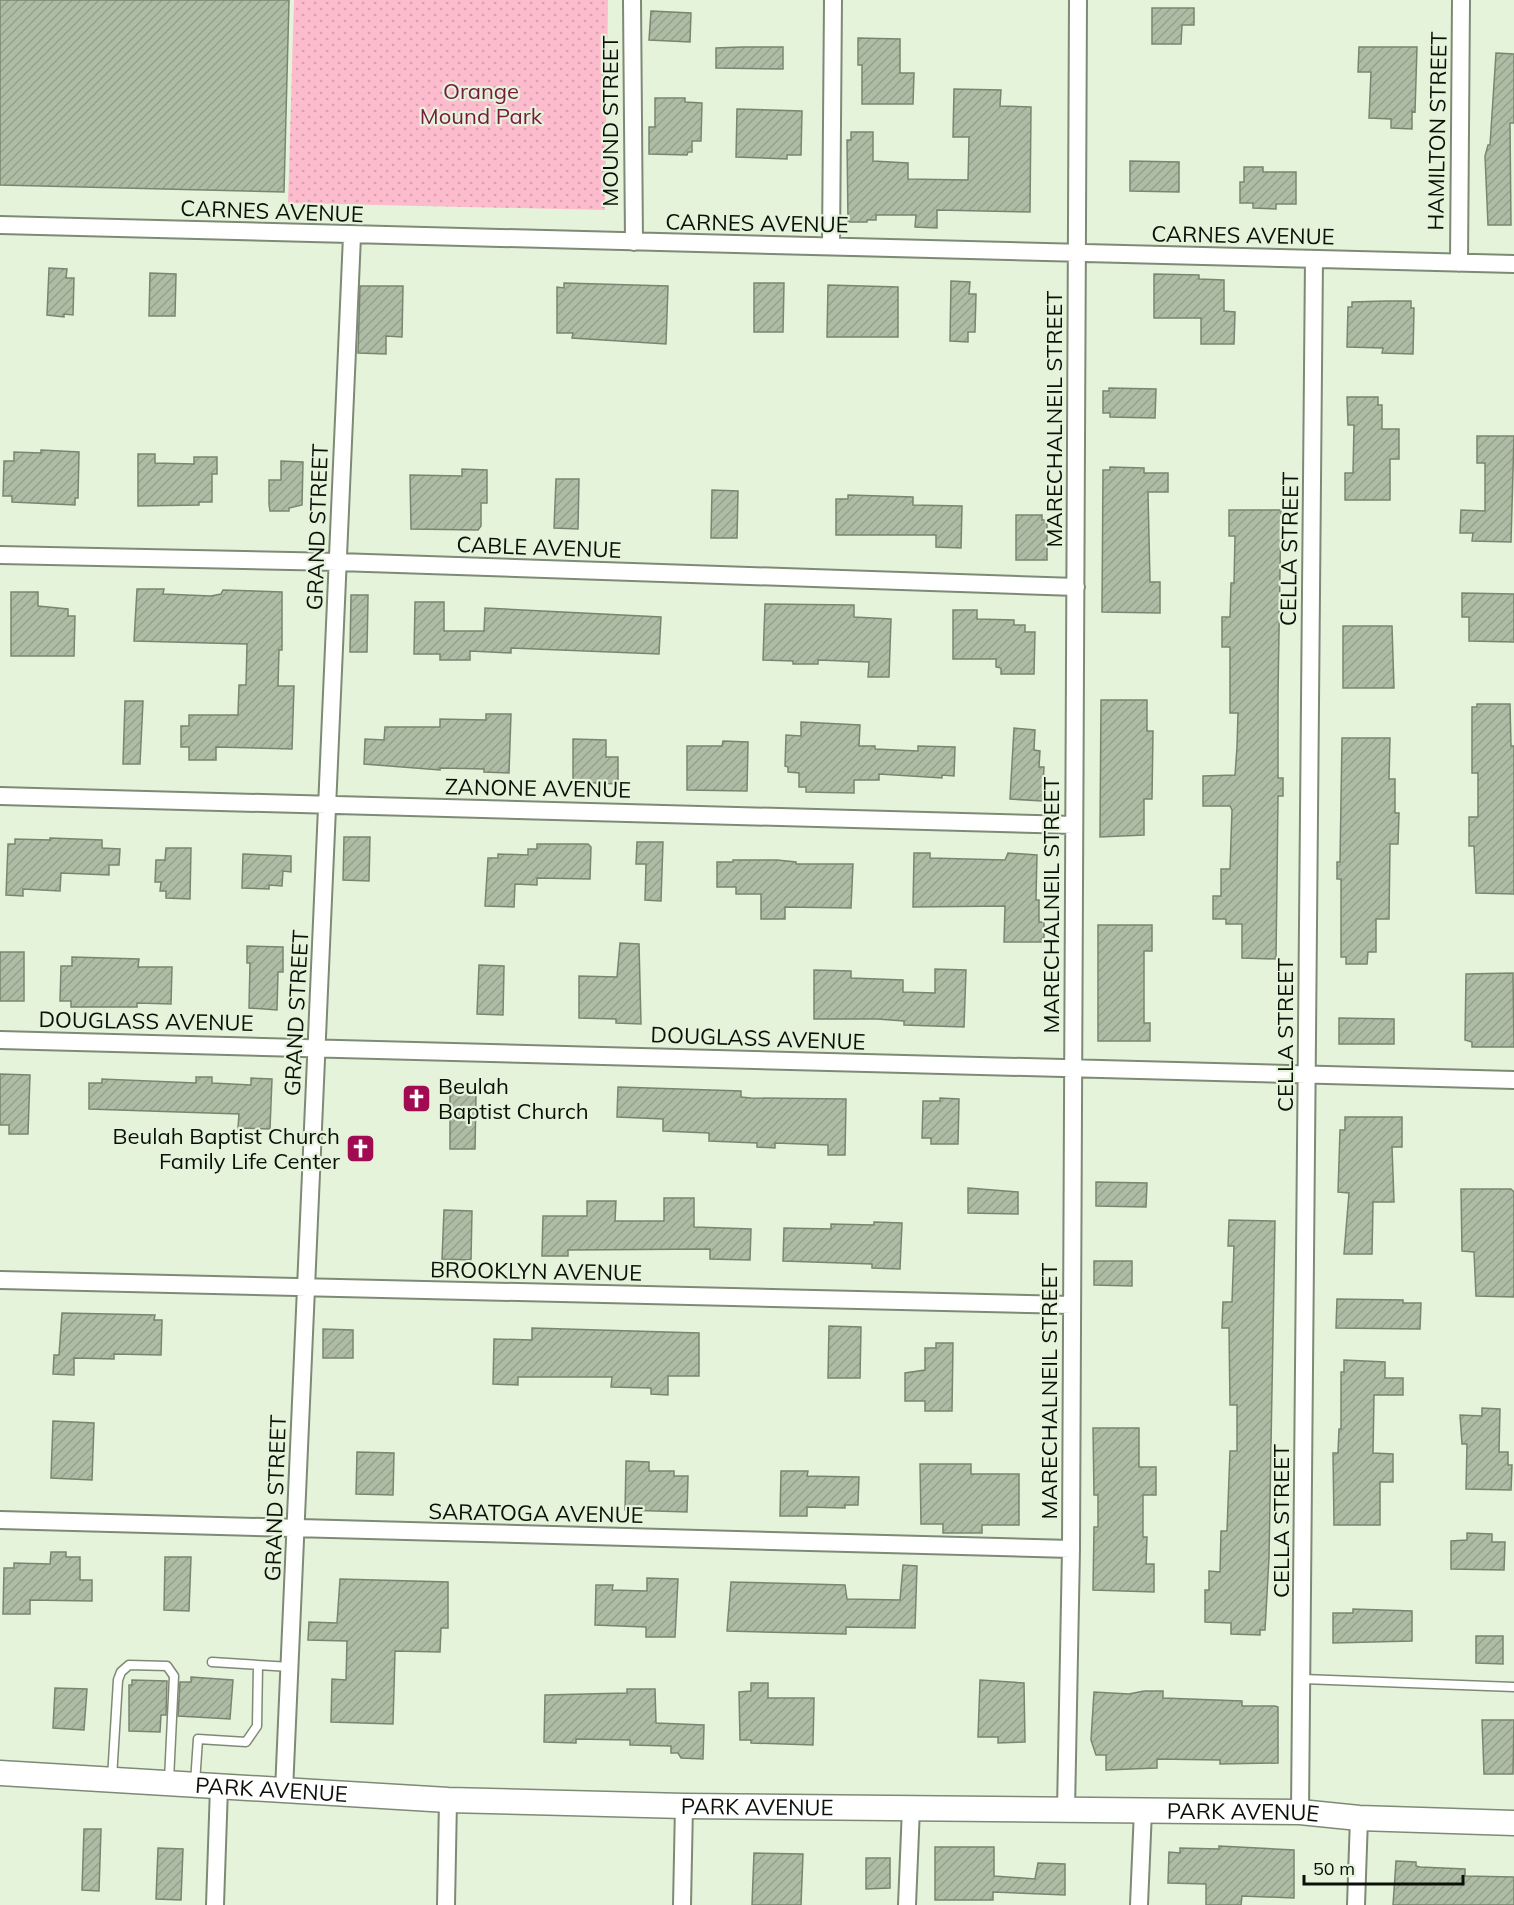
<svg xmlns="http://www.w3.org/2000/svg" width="1514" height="1905" viewBox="0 0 1514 1905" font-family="Mulish,sans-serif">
<defs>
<pattern id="park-dots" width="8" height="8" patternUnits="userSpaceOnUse" patternTransform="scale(1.5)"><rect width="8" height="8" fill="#fcbccd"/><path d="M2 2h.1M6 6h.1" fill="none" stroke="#d7a1af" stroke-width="1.8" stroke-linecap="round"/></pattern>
<pattern id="building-hatch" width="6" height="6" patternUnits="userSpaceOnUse" patternTransform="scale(1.5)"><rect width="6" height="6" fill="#aebca5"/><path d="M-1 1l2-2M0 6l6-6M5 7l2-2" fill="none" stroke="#94a18d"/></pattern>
</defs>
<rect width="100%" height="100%" fill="#e5f3db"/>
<path fill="url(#park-dots)" d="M294,0H608L605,210L288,203Z"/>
<path fill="url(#building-hatch)" stroke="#798570" stroke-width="1.5" d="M0,0H289L284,192L0,185Z
M1152,8H1194V25H1182L1181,44H1152Z
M651,11L691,13L690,42L649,40Z
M858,38L900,39V73H914L913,104H862V65H858Z
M743,47H783V69L716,68V48Z
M1359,47H1417L1415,112L1412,111V129L1391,128V119L1369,118L1371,72H1358Z
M1496,53L1514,54V123H1510L1511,225H1488L1485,156L1488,145H1490Z
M954,89L1001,90L1000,106L1031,107L1030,212L937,210V228L915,227L916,215H876V220H867V222H848L847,140H851V132H873V161L908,163V179L968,180L969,137H953Z
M655,98H685V102L702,103L701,141H692V152H688L687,155L649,154V127H655Z
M737,109L802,111L801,155H787V159L736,157Z
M1130,161L1179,162V192L1130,191Z
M1244,167H1263V172H1296V204H1276V209L1253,208V203H1240V182H1244Z
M49,268L67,269L66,278H74L73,315L64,314V317L47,315Z
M150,273L176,274L175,316H149Z
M1154,274L1199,275V279L1224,280V311L1235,312L1234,344H1201V318H1154Z
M951,281L970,282L969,294H976L975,332H968V342L950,341Z
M564,283L668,286L666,344L572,338L573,333H557V287L564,288Z
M754,283H784L783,332H754Z
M828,285L898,287V337H827Z
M360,286H403L402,337L386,336V354L358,353Z
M1386,301H1411V308H1414L1413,354L1382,353L1383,348L1347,347L1348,307H1352V302Z
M1109,388L1156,389L1155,418L1110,417V413H1103V391H1109Z
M1347,397H1378V405H1382V429H1399V459H1390V500H1345V473H1353L1354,425H1348Z
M1477,436H1514L1511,542L1472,541L1473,533H1460L1461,510L1485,511V463H1477Z
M41,450L79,452L78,498H75V505L12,502V496H3L4,461H14V452L41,453Z
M138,454H155V463L194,464V457H217V474H212V502H199V505L138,506Z
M281,461L303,462L302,505L289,508V511H270L269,504V480H281Z
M1110,467L1144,468V473H1168V492H1148L1150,582H1160V613L1102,612L1103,470H1110Z
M462,469L487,470V503H481V526L478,530L411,529L410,475L462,476Z
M556,479H579L578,529L554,528Z
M712,490L738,491L737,538H711Z
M848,495L913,497V505L962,506L961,548L936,547V535H836V499H848Z
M1229,510H1281L1278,694V778H1283V796H1278V800L1276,959L1242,958V924H1226V919H1213V896H1221V869H1230L1232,810L1230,806H1203V776L1235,775L1237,747L1238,713H1230V647H1222V617H1230L1231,583H1234L1235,536H1229Z
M1016,515H1042V520H1047V560H1016Z
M137,589H164L163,594L211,596L221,594L223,590L282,592V650H279L278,686H294L292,749L216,747V760H189V747H181V726H189V715H238L239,685H246L247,644L134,641Z
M11,592H38V606L68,609V616H75L74,656H11Z
M1462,593L1514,594V642L1469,641V617H1462Z
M351,595H368L367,652H350Z
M415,602H444V631H484L485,608L661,617L659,654L511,648V653L470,651V660H440V654H414Z
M765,604L854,605V617L891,619L889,677H868L869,662L818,660V664H793V661L763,660Z
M953,610H977V619L1014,620V625H1025V632H1035L1034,674H1001V668L996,667V659H953Z
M1343,626H1392L1394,688H1343Z
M1101,700H1147V731H1153L1152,799H1144V835L1100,837Z
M125,701H143L140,764H123Z
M1477,704H1510L1511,746H1514V894L1476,893L1474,846H1469V817H1478V773H1472V707H1477Z
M486,714H511L509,773L484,772V769L440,768V770L364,764L365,739L384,740L385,727H440V719L486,720Z
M801,722L860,725L859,746H875V749L918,751V746L955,747L954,776L942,775V778L879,774V780H854V793L806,792V787H799V773L788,772V767L785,766L786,735L801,736Z
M1014,728L1035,730L1034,750L1040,751L1039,767H1044L1042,801L1010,799Z
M1342,738H1390L1389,779H1395V813H1399L1398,844H1390L1389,919H1376V952H1368L1367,964H1346V957H1341V879H1337V862H1340Z
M573,739L606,740V757H618V784L573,782Z
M723,741L748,742L747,791L687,790V746H722Z
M344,837H370L369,881L343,880Z
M50,838L102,840V848L120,849L119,865H109V875L61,873L60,891L23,889V896L6,895L8,844H15V839L50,840Z
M637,842H663L661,901L645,900L646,864H636Z
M537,844H588L591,847L590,879L537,878V885L515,884L514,907L485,906L488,858H498V854L528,855V849H537Z
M166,848H191L190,899L166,898V891H160L161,882H155L156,860H165Z
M914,853H930V858L1005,860L1008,853L1037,855L1036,900H1039V922H1044V942H1004L1005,906L913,907Z
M243,854L291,856V872L283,871L282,886L269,885V889L242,888Z
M733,860H777L796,862V864H853L851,908L785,907V919H761V894H736V887H717V862H733Z
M1098,925H1152V951H1144V1023H1150V1041H1098Z
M620,943L639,944L641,1024L616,1023V1019L579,1018V976L617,977Z
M247,946L283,947V972H278L277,1010L249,1008L250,963H247Z
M0,952H24V1001H0Z
M72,957L139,959L138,967H172L171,1004L137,1003V1007H71V1001H60L61,966H72Z
M479,965L504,966L503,1015L477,1014Z
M935,969L966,970L964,1027L904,1025V1021L877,1019H814V970L851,971V978L903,980V992L935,993Z
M1513,973L1514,1047H1472V1042L1465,1040L1466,974Z
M1339,1018L1394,1019V1044H1339Z
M0,1074L30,1075L28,1134H9V1125H0Z
M196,1077H212V1083L251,1085V1078L272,1079L270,1129L238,1128L239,1114L89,1109V1083H102V1079L196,1083Z
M618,1087L741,1091V1097L751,1098L846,1099L845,1155H828V1145L775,1143V1148L757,1147V1143L709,1141V1133L663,1131V1119L617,1117Z
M450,1093L476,1094L475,1149H450Z
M940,1098L959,1099L958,1144H931V1138H922L923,1101H940Z
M1345,1117H1402V1147H1392L1394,1202H1373L1372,1254H1344L1349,1193L1338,1192L1340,1130H1345Z
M1096,1182L1147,1183L1146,1207L1096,1206Z
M968,1188L1018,1192V1214L968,1213Z
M1461,1189H1511L1514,1192V1297L1476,1296L1474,1252L1462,1251Z
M664,1198H694V1227L751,1229L750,1260L710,1259V1249L568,1250V1256H542L543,1216H587V1201H616L615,1221H664Z
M444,1210L472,1211L471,1260L442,1259Z
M1229,1220L1275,1221L1269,1558L1265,1630H1260V1635L1231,1634V1623L1205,1622V1590H1209V1571L1220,1572L1221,1531H1227L1230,1451H1237V1405H1230L1229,1328H1222L1223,1302H1232L1234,1246H1228Z
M874,1222L902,1223L900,1269L872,1268V1264L783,1261L784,1228L831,1229V1224L874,1225Z
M1094,1261H1132V1286L1094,1285Z
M1337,1299L1403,1300V1303H1421L1420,1329L1336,1328Z
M62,1313L155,1315L154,1320H162L161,1355L114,1354V1359L74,1358V1375L53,1374L54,1355H59Z
M829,1326L861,1327L860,1378H828Z
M532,1328L699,1333V1376H668V1395L651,1394V1388L611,1387L612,1377H518V1385L493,1384L494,1339L532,1340Z
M323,1329L353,1330V1358H323Z
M936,1343H953L952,1411H925V1401H905V1373L925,1370V1348H936Z
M1344,1360L1385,1362V1378H1403V1395H1374L1373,1453L1393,1454V1482H1380V1525H1334L1333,1453H1338L1339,1429H1341V1372H1344Z
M1482,1408L1500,1409L1499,1452H1508V1465H1512L1511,1490L1466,1489L1467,1444H1462L1460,1415L1482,1416Z
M53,1421L94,1423L92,1480L51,1478Z
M1093,1428H1139V1467H1156V1495H1143V1537H1147L1146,1564H1154V1592L1093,1590L1094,1527H1098V1495H1094Z
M357,1452L394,1453L393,1495L356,1494Z
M626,1461L649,1462V1471H674V1476H688L687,1512L625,1510Z
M920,1464H971V1474H1019V1525H982V1533H943V1524H921Z
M781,1471H808L807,1476L859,1477L858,1505H845V1508L807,1507V1516H780Z
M1467,1533L1492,1534V1542H1505L1504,1570L1451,1569V1541L1467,1540Z
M51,1552H66V1557H80V1580H92V1601L30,1600V1614H3L4,1568H14V1563L50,1564Z
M165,1557H191L189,1611L164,1610Z
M903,1565L917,1566L915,1628L846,1627V1634L727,1631L731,1582L845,1585L847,1599L900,1600Z
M647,1578L678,1579L675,1637H646V1627L595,1625L596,1585H613L612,1590L647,1591Z
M340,1579L448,1582V1628H441L440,1652L395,1651L393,1724L331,1722L332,1679L346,1680L347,1641L308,1640L309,1622L337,1623Z
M1353,1609L1412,1611V1641L1333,1643V1613H1353Z
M1476,1636H1503V1664L1476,1663Z
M191,1677L233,1680L230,1719L178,1716L180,1682H191Z
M132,1680L167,1681L166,1715H161L160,1732L129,1731V1685H132Z
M980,1680L1024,1683L1025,1742L998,1743V1737H978Z
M751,1683H768V1698H814L813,1745L751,1743V1740H740L739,1692L751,1691Z
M55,1688L87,1689L84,1730L53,1728Z
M627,1689H655L656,1723L704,1725L703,1759L681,1758L678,1753H671V1746L630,1745V1740L576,1739V1743L544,1742L545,1695L627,1693Z
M1144,1691H1163V1698L1242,1701V1706H1275L1278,1707V1763L1220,1764V1760L1157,1759V1768L1106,1770V1755H1096L1091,1740L1094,1692L1129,1694Z
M1482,1720H1514L1513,1774H1484Z
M84,1829H101L99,1891L82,1890Z
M1219,1846L1294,1850V1898L1242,1896L1241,1905H1206V1884L1168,1883L1169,1852L1180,1853V1848L1219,1849Z
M935,1847H994V1876L1035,1879L1038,1863L1065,1864V1895L993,1892V1900H935Z
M158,1848L183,1849L181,1900L156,1899Z
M754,1853L803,1854L801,1905H752Z
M866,1858H890V1888L866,1889Z
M1396,1861L1416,1862V1866L1420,1867L1465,1869V1876L1514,1877V1905H1393Z"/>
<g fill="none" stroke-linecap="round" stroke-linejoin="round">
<defs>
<path id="service" d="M212,1662L290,1667
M1303,1679L1514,1687
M112,1778L118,1680L121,1672L129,1665L167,1666L174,1676L169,1780
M195,1783L198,1739L246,1742L257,1726L258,1665"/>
<path id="minor" d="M632,0L634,242
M0,225L1514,264
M831,246L833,0
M1459,263L1461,0
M0,555L338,562L1076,587
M0,796L1074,825
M0,1040L1514,1080
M0,1280L1072,1305
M0,1520L1071,1549
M284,1791L352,236
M1066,1810L1071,1549L1078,0
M1300,1812L1314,259
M215,1905L219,1787
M446,1905L448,1800
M682,1905L684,1806
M907,1905L911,1808
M1139,1905L1143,1810
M1356,1905L1359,1818"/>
<g id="secondary">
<path id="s1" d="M0,1773L448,1800L684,1806L1300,1812L1359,1818L1514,1823"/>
</g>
</defs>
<use href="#service" stroke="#7e8a75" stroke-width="11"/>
<use href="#minor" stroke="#7e8a75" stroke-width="20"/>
<use href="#secondary" stroke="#7e8a75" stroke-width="27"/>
<use href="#service" stroke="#fff" stroke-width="8"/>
<use href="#minor" stroke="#fff" stroke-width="16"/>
<use href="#secondary" stroke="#fff" stroke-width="24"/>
</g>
<defs>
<symbol id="church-square" viewBox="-11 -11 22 22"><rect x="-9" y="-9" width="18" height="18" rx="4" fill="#a00b51" stroke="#e5f3db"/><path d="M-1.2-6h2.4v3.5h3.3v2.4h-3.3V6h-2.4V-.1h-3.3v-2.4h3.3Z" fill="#fff"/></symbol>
</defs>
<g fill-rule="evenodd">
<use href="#church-square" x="400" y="1082" width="33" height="33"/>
<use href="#church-square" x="344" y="1132" width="33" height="33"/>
</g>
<g text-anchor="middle" stroke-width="4.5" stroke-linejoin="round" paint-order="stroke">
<g font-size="22" fill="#771a3f" stroke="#e5f3db">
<text x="481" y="99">Orange<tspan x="481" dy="25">Mound Park</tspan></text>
</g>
<g font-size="22" fill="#0b1008" stroke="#e5f3db">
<text transform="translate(610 121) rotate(-90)" y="8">MOUND STREET</text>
<text transform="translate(1437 131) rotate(-89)" y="8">HAMILTON STREET</text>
<text transform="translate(272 211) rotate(2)" y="8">CARNES AVENUE</text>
<text transform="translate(757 223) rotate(1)" y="8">CARNES AVENUE</text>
<text transform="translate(1243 235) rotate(1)" y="8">CARNES AVENUE</text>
<text transform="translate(1054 419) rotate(-90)" y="8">MARECHALNEIL STREET</text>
<text transform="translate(317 527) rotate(-88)" y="8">GRAND STREET</text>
<text transform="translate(539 547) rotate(2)" y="8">CABLE AVENUE</text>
<text transform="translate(1289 549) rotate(-89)" y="8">CELLA STREET</text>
<text transform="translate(538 788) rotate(1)" y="8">ZANONE AVENUE</text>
<text transform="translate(1051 905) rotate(-90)" y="8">MARECHALNEIL STREET</text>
<text transform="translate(296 1013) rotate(-87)" y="8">GRAND STREET</text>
<text transform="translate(146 1021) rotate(1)" y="8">DOUGLASS AVENUE</text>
<text transform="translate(1285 1035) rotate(-90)" y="8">CELLA STREET</text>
<text transform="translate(758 1038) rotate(2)" y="8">DOUGLASS AVENUE</text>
<text transform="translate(536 1271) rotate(1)" y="8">BROOKLYN AVENUE</text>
<text transform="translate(1049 1391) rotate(-90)" y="8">MARECHALNEIL STREET</text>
<text transform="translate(275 1498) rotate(-88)" y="8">GRAND STREET</text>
<text transform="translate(536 1513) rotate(1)" y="8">SARATOGA AVENUE</text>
<text transform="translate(1281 1521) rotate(-90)" y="8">CELLA STREET</text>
<text dy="8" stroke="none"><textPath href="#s1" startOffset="272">PARK AVENUE</textPath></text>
<text dy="8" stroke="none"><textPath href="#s1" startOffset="758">PARK AVENUE</textPath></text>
<text dy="8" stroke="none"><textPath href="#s1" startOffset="1244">PARK AVENUE</textPath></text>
</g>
<g font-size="22" fill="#0b1008" stroke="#e5f3db" text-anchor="start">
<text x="438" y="1094">Beulah<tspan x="438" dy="25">Baptist Church</tspan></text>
<text x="340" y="1144" text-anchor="end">Beulah Baptist Church<tspan x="340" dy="25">Family Life Center</tspan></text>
</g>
</g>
<path d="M1304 1875v9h159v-9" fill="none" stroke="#0b1008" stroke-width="3"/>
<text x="1313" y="1875" font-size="18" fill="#0b1008" stroke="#e5f3db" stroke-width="4.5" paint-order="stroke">50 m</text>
</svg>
